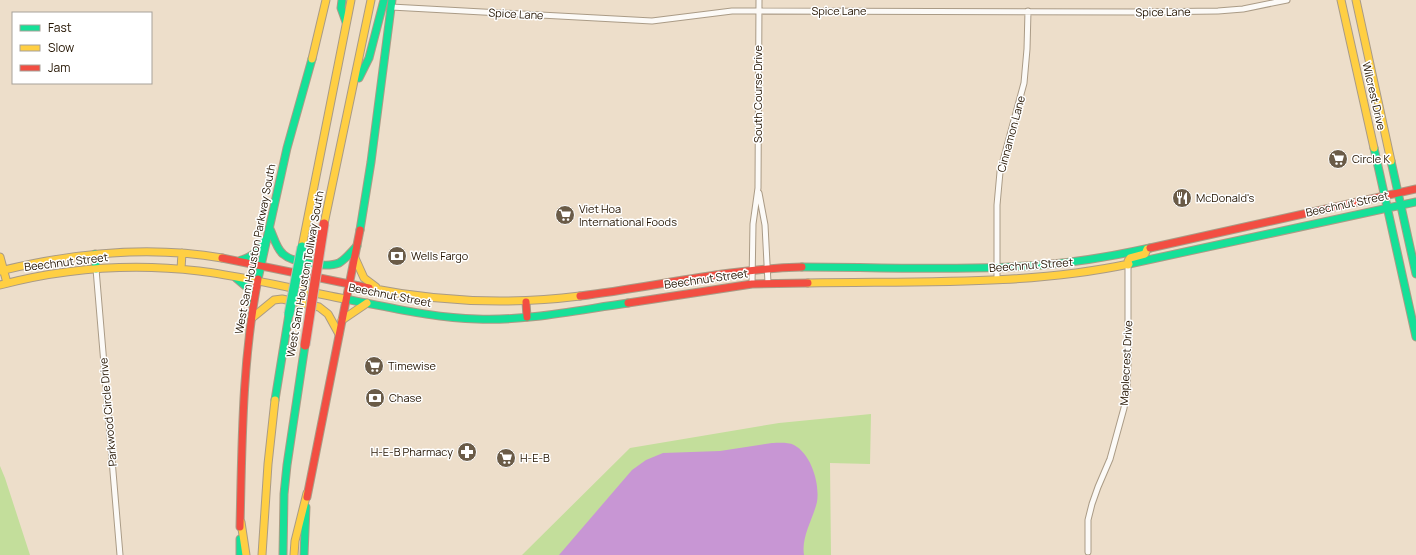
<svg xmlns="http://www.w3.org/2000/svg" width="1416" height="555" viewBox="0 0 1416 555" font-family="Manrope,sans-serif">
<rect width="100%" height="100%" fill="#eddeca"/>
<path fill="#c3de9b" d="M871,414L870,464L830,463L831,555H522L630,448L779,423Z
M0,466L5,478L30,555H0Z"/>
<path fill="#c896d4" d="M772,443C778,443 788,442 794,445C811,454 820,483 817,502C813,519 801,537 804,555H559L632,470L646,460L663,453L720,451Z"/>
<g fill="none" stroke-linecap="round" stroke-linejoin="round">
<defs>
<path id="street" d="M391,7L652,21L732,11H759L1139,12L1218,11L1243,9L1287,0
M759,193L765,225L768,283
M96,269L120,555
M997,280V205L1000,172L1024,83L1027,49L1028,11
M752,284L753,224L758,188L759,0
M1088,552V520L1092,504L1098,487L1110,459L1124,408L1127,391L1128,363V265"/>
<path id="fast" d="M342,0L341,8L346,22
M359,78L369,58L384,0
M1374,148L1416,337
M1391,161L1416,274
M270,229C274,237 276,248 283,254C293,263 327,268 339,263C346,259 351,252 357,246
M360,230L371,162L392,0
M95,254L96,269
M241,260C253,257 259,250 265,240
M1129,264L1416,202
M802,267C882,267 962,271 1042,265C1078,262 1114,256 1150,248
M236,278L249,289L252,303
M258,279L287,148L312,59
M345,299C389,307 433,318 477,319C528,321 578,310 628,303
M275,400L289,314
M240,539V555
M283,555L284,494L287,465L305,345
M304,555L306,507"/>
<path id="slow" d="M1341,0L1374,148
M1356,0L1391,161
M312,59L326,0
M324,224L371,0
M302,247L351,0
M0,257L7,283
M355,258L364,278L376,287
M1128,265V261L1130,258L1145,254L1147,249
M181,269L182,253
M0,271C73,253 147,245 222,258
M808,283C915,281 1025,286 1129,264
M0,285C65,268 132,263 199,271C248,277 297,290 345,299
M369,288C440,302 508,305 580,296
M252,318L274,300L282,299L319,307L328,314L339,334
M342,320L367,303
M241,522L246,555
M262,555L268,464L275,400
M294,555L295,541L307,493"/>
<path id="jam" d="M1150,248L1416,189
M222,258L369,288
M580,296C654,287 727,269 802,267
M526,302L527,317
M628,303L752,284L808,283
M307,497L360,230
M240,527C242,444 242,361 258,279"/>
</defs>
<use href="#street" stroke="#aa9b86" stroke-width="7"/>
<use href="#fast" stroke="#aa9b86" stroke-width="9"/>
<use href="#slow" stroke="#aa9b86" stroke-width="9"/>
<use href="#jam" stroke="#aa9b86" stroke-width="9"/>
<use href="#street" stroke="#fcfaf7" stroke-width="5"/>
<use href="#fast" stroke="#16e098" stroke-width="7"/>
<use href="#slow" stroke="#ffcf43" stroke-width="7"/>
<use href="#jam" stroke="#f24e42" stroke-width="7"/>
<defs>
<path id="fast-bridge" d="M289,314L302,247"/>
<path id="jam-bridge" d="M305,345L324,224"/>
</defs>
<use href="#fast-bridge" stroke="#c4bbb0" stroke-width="11" stroke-linecap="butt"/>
<use href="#jam-bridge" stroke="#c4bbb0" stroke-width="11" stroke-linecap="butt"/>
<use href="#fast-bridge" stroke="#16e098" stroke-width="9"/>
<use href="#jam-bridge" stroke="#f24e42" stroke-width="9"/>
</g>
<defs>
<symbol id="supermarket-disc" viewBox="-11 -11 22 22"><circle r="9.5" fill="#6a5b47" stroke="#fff"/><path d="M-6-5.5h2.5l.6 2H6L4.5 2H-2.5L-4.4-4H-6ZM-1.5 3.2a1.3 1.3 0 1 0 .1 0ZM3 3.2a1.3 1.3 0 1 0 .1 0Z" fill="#fff"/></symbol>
<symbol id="restaurant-disc" viewBox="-11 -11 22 22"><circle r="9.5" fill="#6a5b47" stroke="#fff"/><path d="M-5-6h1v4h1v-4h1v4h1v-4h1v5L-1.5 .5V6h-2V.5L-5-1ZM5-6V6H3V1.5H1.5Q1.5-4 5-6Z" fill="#fff"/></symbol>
<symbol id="bank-disc" viewBox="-11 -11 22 22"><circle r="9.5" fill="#6a5b47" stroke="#fff"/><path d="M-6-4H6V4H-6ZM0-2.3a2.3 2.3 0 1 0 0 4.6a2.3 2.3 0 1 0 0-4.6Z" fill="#fff"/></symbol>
<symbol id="pharmacy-disc" viewBox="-11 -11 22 22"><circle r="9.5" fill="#6a5b47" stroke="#fff"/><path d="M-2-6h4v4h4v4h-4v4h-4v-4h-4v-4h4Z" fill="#fff"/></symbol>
</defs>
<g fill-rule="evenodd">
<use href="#supermarket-disc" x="1327" y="148" width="22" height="22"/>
<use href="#restaurant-disc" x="1171" y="187" width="22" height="22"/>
<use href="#supermarket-disc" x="554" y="204" width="22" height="22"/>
<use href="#bank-disc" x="386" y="245" width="22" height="22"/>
<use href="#supermarket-disc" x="363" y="355" width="22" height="22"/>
<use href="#bank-disc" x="364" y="387" width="22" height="22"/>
<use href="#pharmacy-disc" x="456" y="441" width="22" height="22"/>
<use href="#supermarket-disc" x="495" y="447" width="22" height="22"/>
</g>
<g text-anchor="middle" stroke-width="3" stroke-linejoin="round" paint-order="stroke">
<g font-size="11" fill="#241400" stroke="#fff">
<text x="839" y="15">Spice Lane</text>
<text transform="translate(1163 12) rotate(-1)" y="4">Spice Lane</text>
<text transform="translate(516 14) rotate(3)" y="4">Spice Lane</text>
<text transform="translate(758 94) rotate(-90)" y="4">South Course Drive</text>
<text transform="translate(1374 96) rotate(77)" y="4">Wilcrest Drive</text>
<text transform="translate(1011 134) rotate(-75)" y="4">Cinnamon Lane</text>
<text transform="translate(1347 204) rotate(-12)" y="4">Beechnut Street</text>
<text transform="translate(255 249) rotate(-79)" y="4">West Sam Houston Parkway South</text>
<text transform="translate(66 262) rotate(-7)" y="4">Beechnut Street</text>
<text transform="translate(1031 265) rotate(-4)" y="4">Beechnut Street</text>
<text transform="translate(305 274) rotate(-80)" y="4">West Sam Houston Tollway South</text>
<text transform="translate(706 279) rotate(-8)" y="4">Beechnut Street</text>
<text transform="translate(390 295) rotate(11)" y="4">Beechnut Street</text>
<text transform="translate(1126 363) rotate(-87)" y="4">Maplecrest Drive</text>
<text transform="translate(108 412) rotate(-95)" y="4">Parkwood Circle Drive</text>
</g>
<g font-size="11" fill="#241400" stroke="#fff" text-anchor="start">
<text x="1352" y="163">Circle K</text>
<text x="1196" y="202">McDonald's</text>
<text x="579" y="213">Viet Hoa<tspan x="579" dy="13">International Foods</tspan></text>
<text x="411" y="260">Wells Fargo</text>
<text x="388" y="370">Timewise</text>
<text x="389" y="402">Chase</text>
<text x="453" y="456" text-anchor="end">H-E-B Pharmacy</text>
<text x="520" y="462">H-E-B</text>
</g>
</g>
<rect x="12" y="12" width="140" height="72" fill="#ffffff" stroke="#a7a199"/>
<rect x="20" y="25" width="20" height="6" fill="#16e098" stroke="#a7a199"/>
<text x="48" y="32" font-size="12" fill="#241400">Fast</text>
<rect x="20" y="45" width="20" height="6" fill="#ffcf43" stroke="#a7a199"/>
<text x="48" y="52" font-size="12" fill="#241400">Slow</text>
<rect x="20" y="65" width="20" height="6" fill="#f24e42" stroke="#a7a199"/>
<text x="48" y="72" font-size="12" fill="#241400">Jam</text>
</svg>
